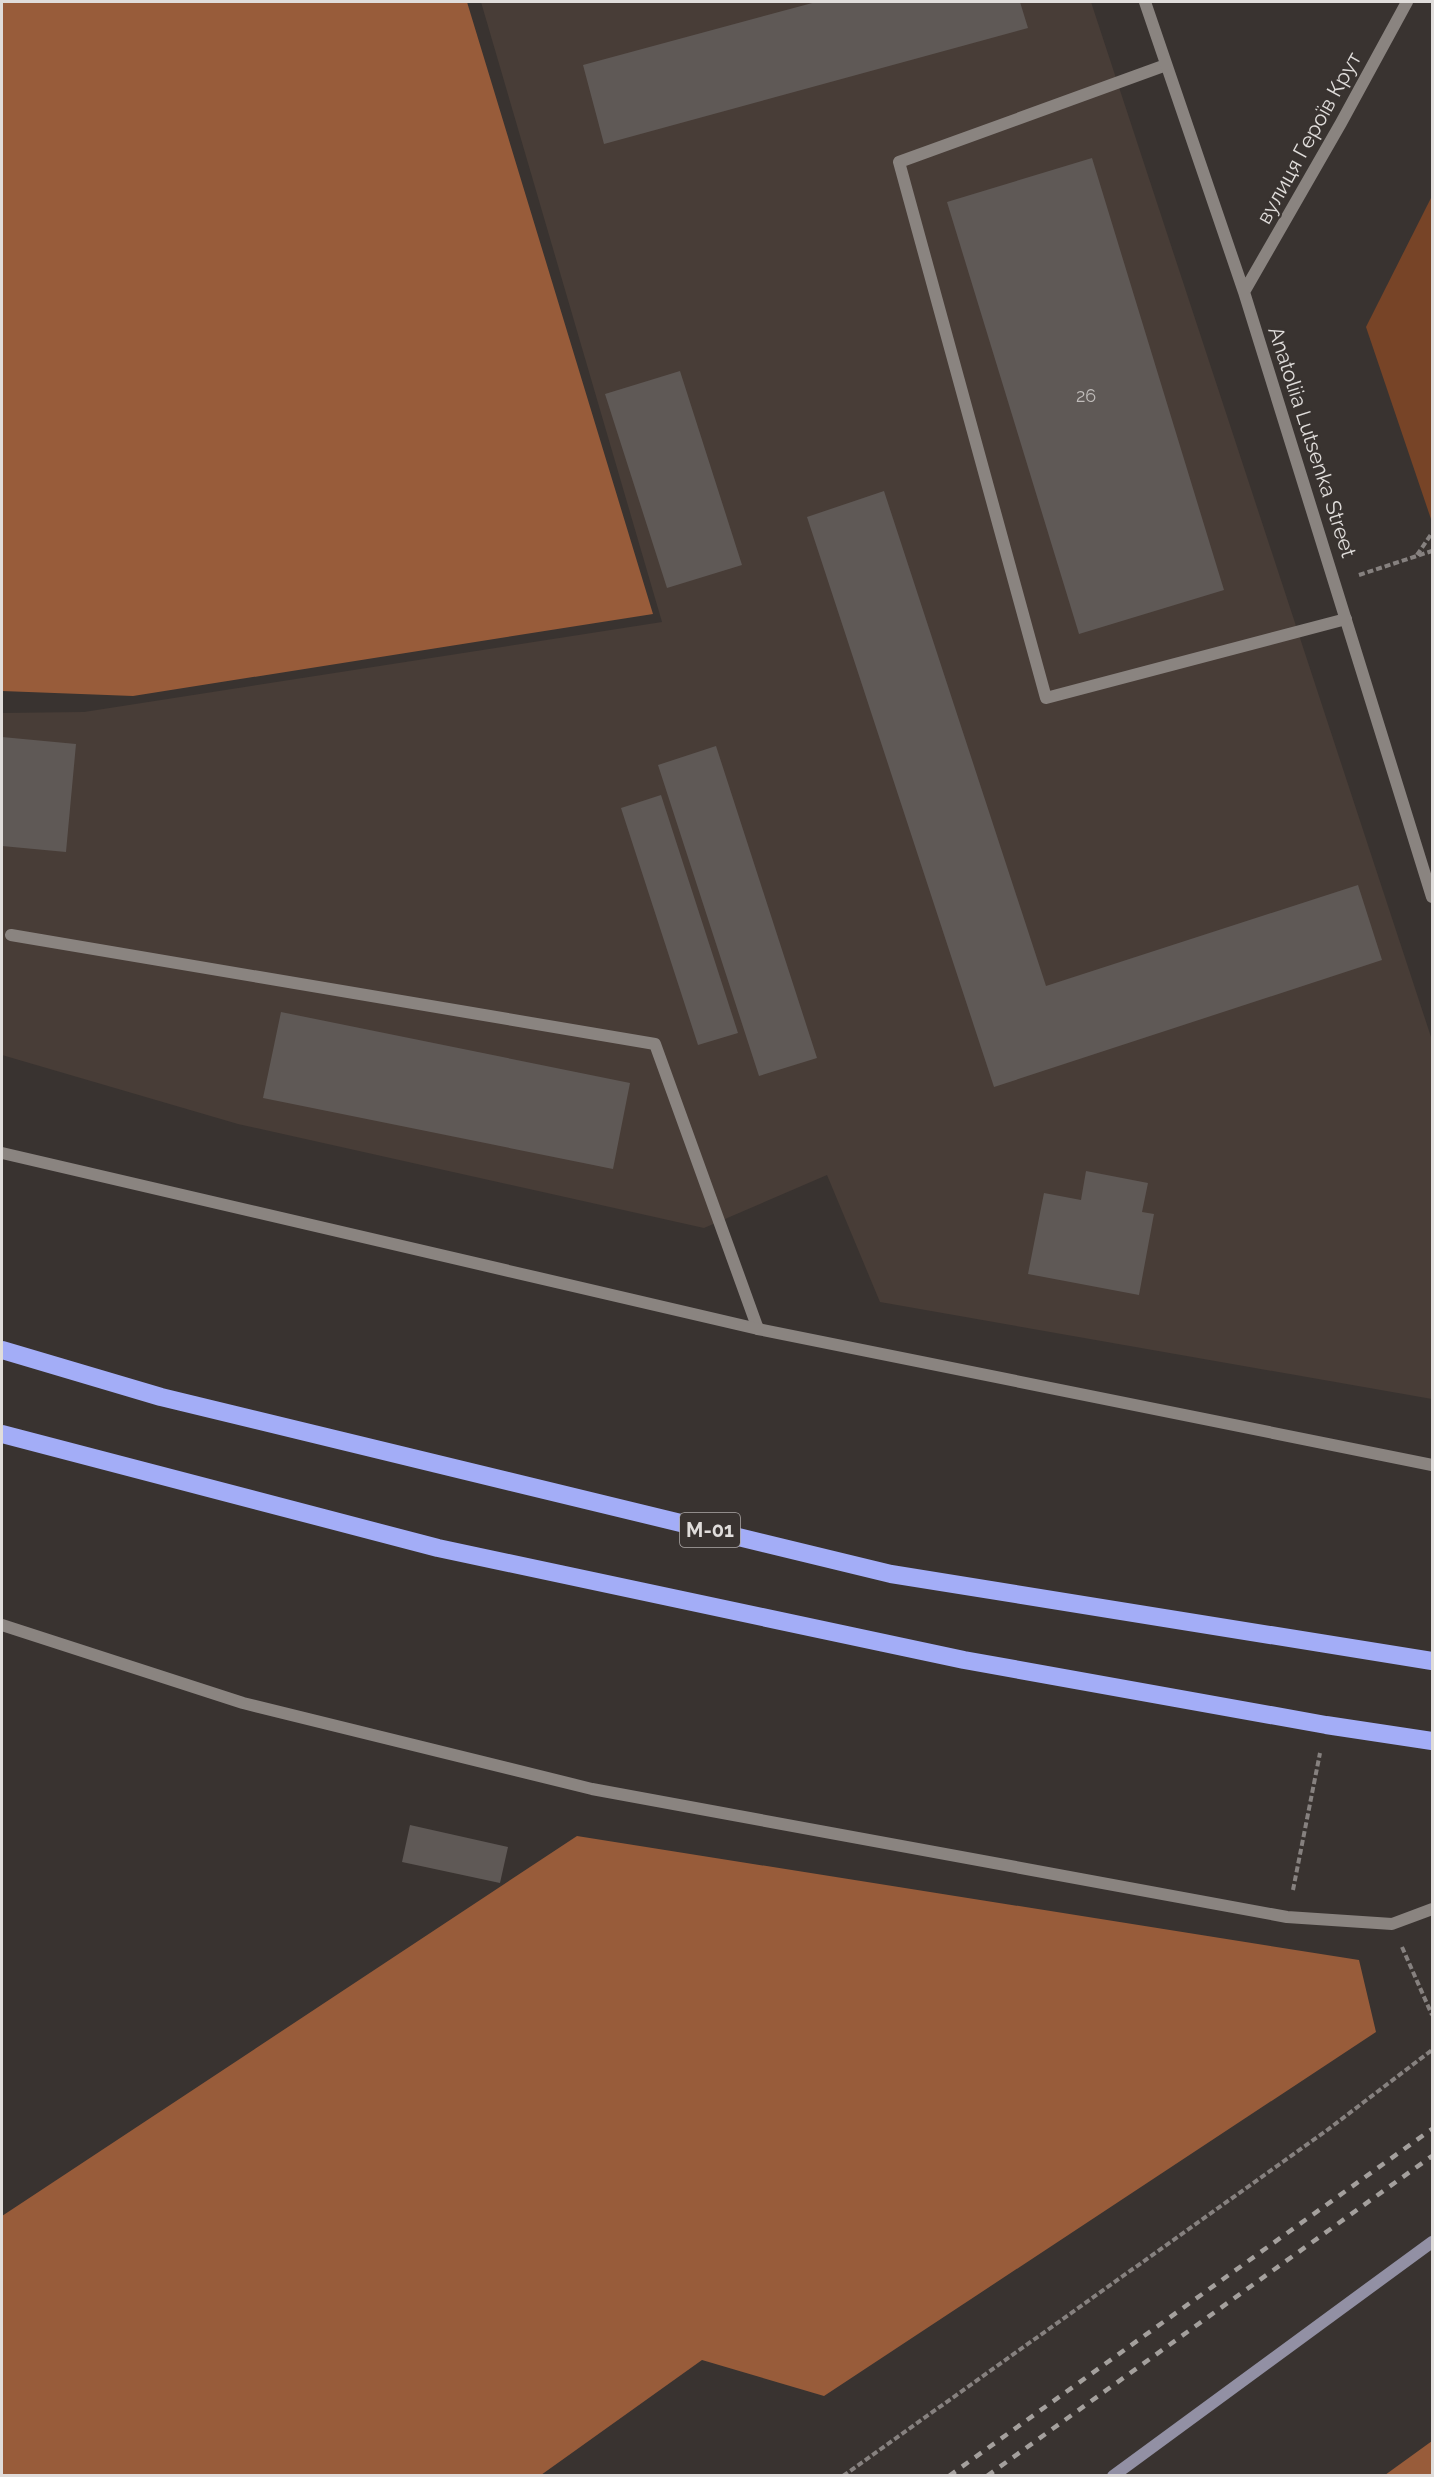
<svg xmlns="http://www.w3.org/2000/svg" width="1434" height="2477" viewBox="0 0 1434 2477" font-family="Raleway,sans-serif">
<rect width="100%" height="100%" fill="#393330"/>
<path fill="#483d37" d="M481,2H1091L1432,1040V1399L880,1302L827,1175L704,1228L238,1124L2,1055V713L84,712L662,622Z"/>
<path fill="#774427" d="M1432,196V522L1366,327Z"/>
<path fill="#985c3a" d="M2,2H467L653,614L133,696L2,691Z
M577,1836L1359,1960L1376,2032L824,2396L702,2360L541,2475H2V2216Z
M1432,2441V2475H1385Z"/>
<path fill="#5f5956" d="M816,2H1020L1028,28L604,144L583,65Z
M1092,158L1224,590L1079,634L947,202Z
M680,371L742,565L667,588L605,394Z
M884,491L1046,986L1358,885L1382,960L994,1087L807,517Z
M2,737L76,744L66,852L2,846Z
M716,746L817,1058L759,1076L658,765Z
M661,795L738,1033L698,1045L621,808Z
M281,1012L630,1083L613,1169L263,1098Z
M1086,1171L1148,1183L1142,1212L1154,1214L1139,1295L1028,1274L1044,1193L1081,1200Z
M410,1825L508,1847L500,1883L402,1862Z"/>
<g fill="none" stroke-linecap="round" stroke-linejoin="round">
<path stroke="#86817f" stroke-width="4" stroke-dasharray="6 3" stroke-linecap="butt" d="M1417,555L1432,533
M1359,575L1432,551
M1293,1890L1320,1753
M1402,1947L1432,2015
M843,2476L1326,2131L1432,2050"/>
<path stroke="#8a8480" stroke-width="12" d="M1166,65L899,162L1046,698L1346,619
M11,935L655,1044L758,1329"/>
<path stroke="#8a8480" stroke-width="12" d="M1145,2L1244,292L1432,897
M1244,292L1341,123L1407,2
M2,1153L758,1329L1432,1465
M2,1625L243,1703L592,1789L1287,1917L1392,1924L1432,1909"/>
<path stroke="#9290a4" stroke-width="12" d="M1113,2476L1432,2242"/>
<path stroke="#a3adf7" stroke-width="18" d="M2,1350L161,1397L891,1574L1432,1661
M2,1434L438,1548L964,1660L1326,1725L1432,1741"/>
<path stroke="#a4a09d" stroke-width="4.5" stroke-dasharray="8 8" stroke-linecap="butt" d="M949,2476L1432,2129
M987,2476L1432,2156"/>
</g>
<g text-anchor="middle" stroke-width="4.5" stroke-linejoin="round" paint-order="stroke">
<g font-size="18" fill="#c0bcba">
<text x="1086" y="402">26</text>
</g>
<rect fill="#393330" stroke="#aeaaa8" stroke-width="1.5" x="680" y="1513" width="60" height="34" rx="4.5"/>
<g font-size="20" font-weight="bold" fill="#e0dddb">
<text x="710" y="1537">М-01</text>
</g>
<g font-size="21" fill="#e0dddb" stroke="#393330">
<text transform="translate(1309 138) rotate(-61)" y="7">вулиця Героїв Крут</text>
<text transform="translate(1312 442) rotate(72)" y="7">Anatoliia Lutsenka Street</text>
</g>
</g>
<rect width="1434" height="2477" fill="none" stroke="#e0dddb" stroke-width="6"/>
</svg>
